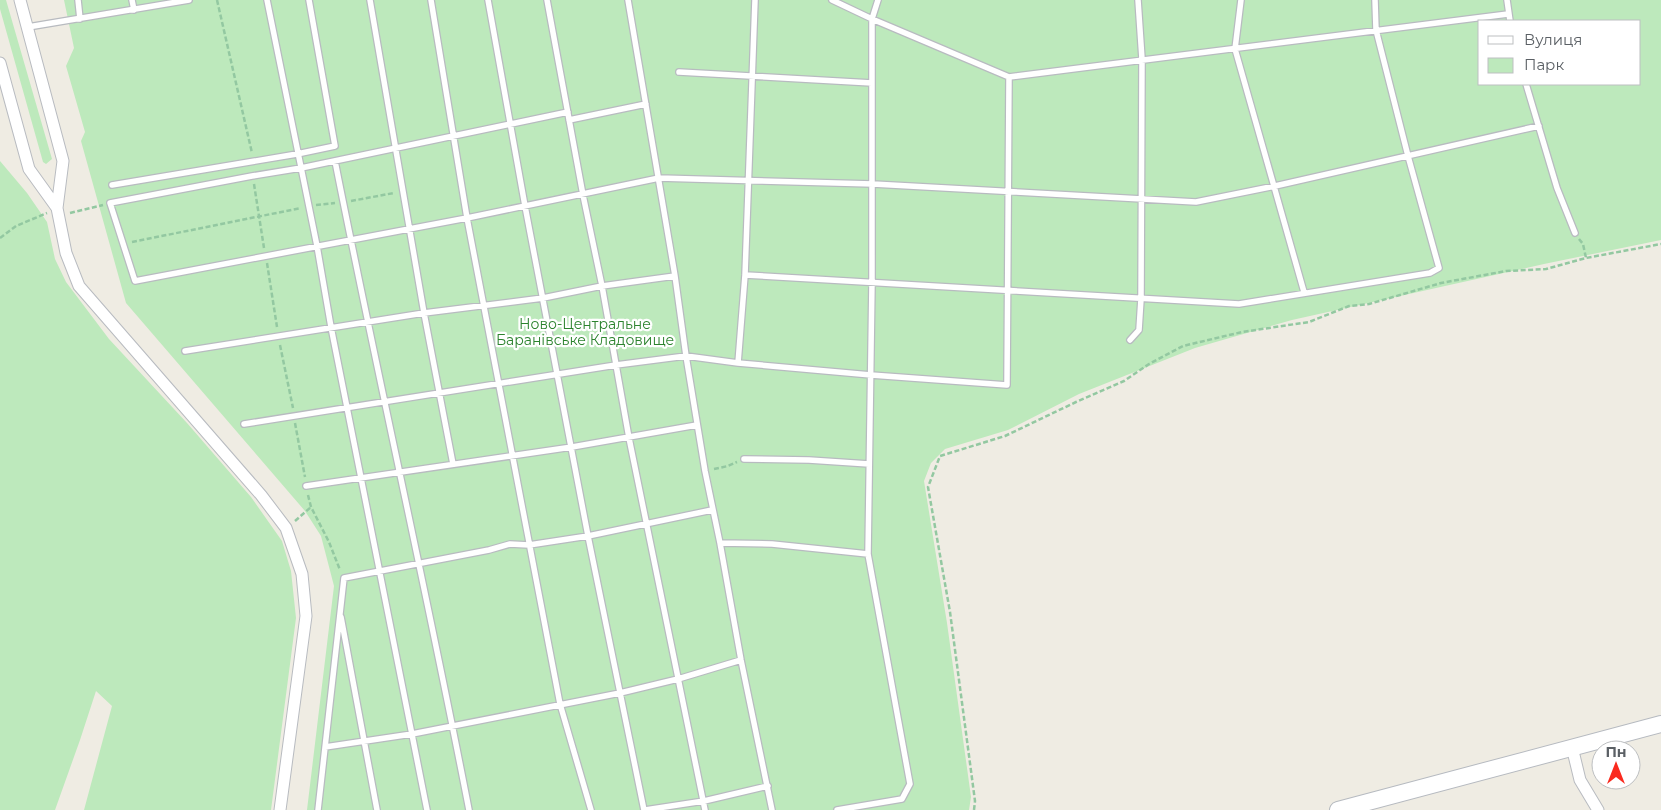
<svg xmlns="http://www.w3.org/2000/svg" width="1661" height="810" viewBox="0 0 1661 810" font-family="Montserrat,sans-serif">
<rect width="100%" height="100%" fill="#efece3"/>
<path fill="#bde9bc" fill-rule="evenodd" d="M0,0H6L52,159L46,164L43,162L0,9Z
M64,0H1661V240L1544,264L1292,320L1195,348L1079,394L1008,430L945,449L931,463L924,481L947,623L971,797L969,810H307L334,586L321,536L305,511L126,303L81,141L85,132L66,66L74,48ZM1480,21H1640V84H1480Z
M0,161L27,193L47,222L55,259L66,282L109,339L187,423L251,497L282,541L291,571L296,618L271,810H84L112,706L96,691L80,740L55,810H0Z"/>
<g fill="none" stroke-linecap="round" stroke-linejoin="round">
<defs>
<path id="lane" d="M78,0L80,19
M132,0L134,10
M267,0L317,246L331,327L427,810
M370,0L424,313L453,464
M431,0L467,218L560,704L591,810
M488,0L525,206L588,536L644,810
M547,0L583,195L602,286L629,438L705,810
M628,0L675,276L686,356L705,471L720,543L741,660L772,810
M832,0L872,19L1009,77L1508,14
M1241,0L1235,49L1304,292
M1507,0L1510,21
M28,27L189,0
M679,72L872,83
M1526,84L1557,188L1575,233
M568,112L301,168L252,176L110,203L135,281L467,218L659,178L873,184L1196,202L1275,186L1539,126
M569,120L646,104
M335,161C378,378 427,593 469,810
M112,185L297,154L335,146L309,0
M745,275L1239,304L1430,273L1439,268L1408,156L1376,30L1375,0
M1130,340L1139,330L1141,299L1142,59L1138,0
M185,351L424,313L543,298L602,286L675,276
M738,363L745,275L755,0
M244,424L616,365L686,356L738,363L871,375L1007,385L1009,77
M744,459L809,460L869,464
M306,486L572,447L697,425
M720,543L772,544L868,554
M341,617L377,810
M325,747L412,734L620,693L678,679L741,660
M318,810L344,578L489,550L510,544L529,545L588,536L712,510
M645,810L704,801L768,786
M837,810L902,799L910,784L868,554L872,282V19L878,0"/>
<path id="street" d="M0,63L29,169L57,208L63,161L20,0
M57,208L66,253L79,286L261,495L286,528L302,574L306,616L280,810
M1572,747L1580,780L1598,810"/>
<path id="secondary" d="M1338,810L1661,724"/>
</defs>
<use href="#lane" stroke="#b8bbc0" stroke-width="8"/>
<use href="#street" stroke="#b8bbc0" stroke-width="13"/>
<use href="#secondary" stroke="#b6bac0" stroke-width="18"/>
<path stroke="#93c8a1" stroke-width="2.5" stroke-dasharray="5 2.5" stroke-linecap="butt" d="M217,0L252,153
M254,184L264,248
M351,201L394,193
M316,205L335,203
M70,213L103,205
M0,238L16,226L47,213
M1579,239L1583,244L1586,258
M132,242L301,208
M267,263L277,327
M280,345L293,408
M295,423L305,477
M714,469L728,466L737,462
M308,495L311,507L329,542L340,570
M295,521L311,507
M974,810L975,801L950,612L928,487L940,456L1005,436L1076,402L1124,381L1149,364L1183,346L1242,332L1309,322L1349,306L1369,304L1441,283L1506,271L1546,269L1586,258L1661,244"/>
<use href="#lane" stroke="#fff" stroke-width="5.5"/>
<use href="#street" stroke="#fff" stroke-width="11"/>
<use href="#secondary" stroke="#fff" stroke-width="16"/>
</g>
<g text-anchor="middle" stroke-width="4.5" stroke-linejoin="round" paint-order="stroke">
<g font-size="14" fill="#2c832e" stroke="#fff">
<text x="585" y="329">Ново-Центральне<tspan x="585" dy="16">Баранівське Кладовище</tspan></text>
</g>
</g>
<rect x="1478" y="20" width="162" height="65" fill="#ffffff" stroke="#bdbfc1"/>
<rect x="1488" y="36" width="25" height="8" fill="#ffffff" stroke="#bdbfc1"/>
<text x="1524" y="45" font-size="15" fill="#5b6065">Вулиця</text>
<rect x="1488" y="58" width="25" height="15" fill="#bde9bc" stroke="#bdbfc1"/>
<text x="1524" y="70" font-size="15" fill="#5b6065">Парк</text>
<g transform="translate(1616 765)"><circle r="24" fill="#ffffff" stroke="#bdbfc1"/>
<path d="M0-4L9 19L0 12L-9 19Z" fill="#fa2a1e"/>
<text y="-8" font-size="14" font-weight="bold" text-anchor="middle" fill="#5b6065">Пн</text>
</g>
</svg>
